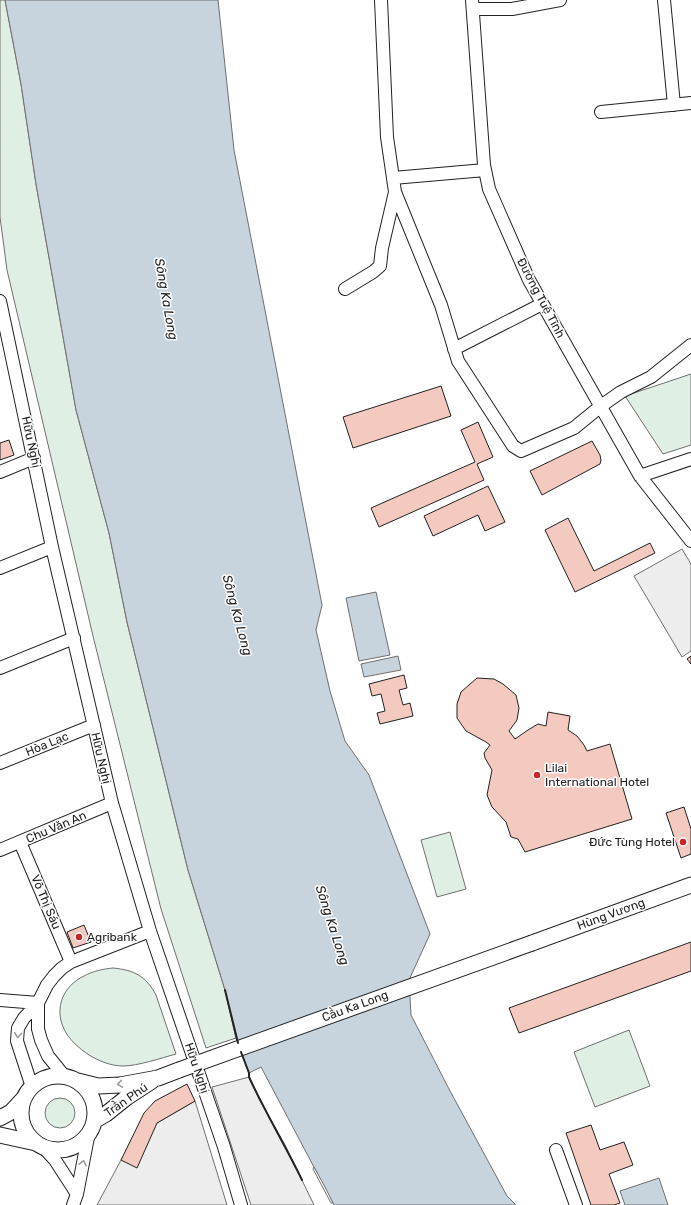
<svg xmlns="http://www.w3.org/2000/svg" width="691" height="1205" viewBox="0 0 691 1205" font-family="Rubik,sans-serif">
<rect width="100%" height="100%" fill="#fff"/>
<path fill="#e0efe3" stroke="#6f6f6f" d="M0,0H5L21,84L36,184L76,410L109,533L127,622L188,870L225,990L236,1038L206,1048L161,909L93,636L7,270L0,217Z
M691,374V445L663,454L625,396Z
M450,832L466,889L437,897L421,840Z
M113,968C134,970 146,976 156,995L176,1054C161,1058 138,1066 123,1066C111,1066 99,1061 89,1055C79,1048 69,1040 64,1029C54,1008 63,986 84,976C93,971 103,969 113,968Z
M629,1030L650,1086L595,1107L574,1052Z
M45 1113a15 15 0 1 1 30 0a15 15 0 1 1-30 0Z"/>
<path fill="#ededed" stroke="#6f6f6f" d="M682,549L691,564V651L682,657L634,576Z
M249,1077L259,1099L285,1145L314,1205H251L212,1087Z
M195,1101L227,1205H97L121,1160L157,1123Z"/>
<path fill="#c7d3dd" stroke="#6f6f6f" d="M5,0H218L234,150L322,605L316,630L330,691L345,741L369,775L430,934L409,980L411,1015L449,1089L507,1196L516,1205H334L261,1067L249,1073L236,1038L225,990L188,870L127,622L109,533L76,410L36,184L21,84Z
M376,592L390,655L359,661L346,598Z
M398,656L401,670L364,677L361,664Z
M659,1178L668,1205H625L620,1191Z"/>
<path fill="#fff" stroke="#6f6f6f" d="M314,1167L325,1187L333,1203H331L313,1169Z"/>
<path fill="#f3c9c0" stroke="#222" d="M441,386L451,416L353,448L343,417Z
M478,422L493,457L477,464L484,480L379,527L371,508L475,462L461,430Z
M9,440L14,455L0,460V443Z
M592,441L600,455L601,460L600,464L542,495L530,471Z
M488,486L505,522L485,531L478,515L433,536L424,516Z
M568,518L594,571L650,543L655,553L575,592L545,530Z
M691,656V664L687,659Z
M404,675L407,688L399,690L403,705L410,703L413,716L380,724L377,713L385,711L381,694L372,696L369,684Z
M477,678L494,679L503,684L516,695L519,708L517,720L509,731L515,739L528,730L538,724L546,726L548,712L570,716L568,730L577,736L584,745L587,751L610,744L632,819L525,852L518,839L511,837L506,822L492,807L487,795L492,770L485,758L484,753L490,745L486,742L466,731L457,718V704L461,692Z
M684,807L691,829V854L681,858L666,813Z
M84,925L91,942L73,948L67,932Z
M691,942V971L519,1033L509,1008Z
M187,1084L195,1101L157,1123L137,1168L121,1160L144,1113L155,1101Z
M591,1125L600,1150L624,1142L633,1165L609,1174L620,1203L614,1205H591L566,1133Z"/>
<g fill="none" stroke-linecap="round" stroke-linejoin="round">
<defs>
<path id="minor" d="M381,0L387,137L395,192L441,305L458,361L513,446L521,451L574,428L601,406L621,392L651,377L691,345
M472,0L484,165L489,189L529,280L640,476L691,541
M664,0L674,105
M473,9H512L560,0
M601,112L691,103
M393,178L485,170
M345,289L373,272L380,266L382,248L395,192
M0,301L52,547L112,803L150,931L224,1147L241,1205
M454,349L542,304
M0,472L34,458
M640,476L691,459
M0,568L52,547
M0,668L74,638
M0,763L94,725
M20,842L71,962
M0,850L112,803
M0,1000L38,1003
M38,1003V1029L41,1040L48,1056L65,1077
M32,1087L17,1041L18,1028L24,1018L38,1003L47,985L54,976L62,968L71,962L150,931
M42,1146L55,1160L77,1194
M556,1150L576,1205
M73,1205L77,1194L89,1132"/>
<path id="major" d="M532,943L691,885
M21 1113a37 37 0 1 1 74 0a37 37 0 1 1-74 0Z
M78,1081L98,1086L120,1085L158,1078L179,1070
M0,1118L11,1112L24,1098
M94,1121L106,1114L126,1098L152,1081
M0,1135L36,1143"/>
</defs>
<use href="#minor" stroke="#222" stroke-width="14"/>
<use href="#major" stroke="#222" stroke-width="17"/>
<use href="#minor" stroke="#fff" stroke-width="12"/>
<use href="#major" stroke="#fff" stroke-width="15"/>
<defs>
<path id="major-bridge" d="M179,1070L532,943"/>
</defs>
<use href="#major-bridge" stroke="#222" stroke-width="17" stroke-linecap="butt"/>
<use href="#major-bridge" stroke="#fff" stroke-width="15"/>
<path stroke="#222" stroke-width="2" d="M225,990L238,1043
M241,1052L249,1073V1077C265,1112 285,1145 302,1180"/>
</g>
<defs><path id="oneway-chevron" d="M-2-3.5L2.5 0L-2 3.5" fill="none" stroke-width="1.6" stroke-linecap="round" stroke-linejoin="round"/></defs>
<g stroke="#9c9c9c">
<use href="#oneway-chevron" transform="translate(18 1035) rotate(94)"/>
<use href="#oneway-chevron" transform="translate(120 1084) rotate(172)"/>
<use href="#oneway-chevron" transform="translate(83 1163) rotate(-78)"/>
</g>
<g fill="#c62828" stroke="#fff" stroke-width="1.5">
<circle cx="537" cy="775" r="4"/>
<circle cx="683" cy="842" r="4"/>
<circle cx="79" cy="937" r="4"/>
</g>
<g text-anchor="middle" stroke-width="3" stroke-linejoin="round" paint-order="stroke">
<g font-size="12" fill="#222" stroke="#fff">
<text transform="translate(541 298) rotate(62)" y="4">Đường Tuệ Tĩnh</text>
<text transform="translate(31 442) rotate(78)" y="4">Hữu Nghị</text>
<text transform="translate(47 744) rotate(-22)" y="4">Hòa Lạc</text>
<text transform="translate(101 758) rotate(77)" y="4">Hữu Nghị</text>
<text transform="translate(56 827) rotate(-23)" y="4">Chu Văn An</text>
<text transform="translate(46 902) rotate(67)" y="4">Võ Thị Sáu</text>
<text transform="translate(611 914) rotate(-20)" y="4">Hùng Vương</text>
<text transform="translate(355 1006) rotate(-20)" y="4">Cầu Ka Long</text>
<text transform="translate(197 1068) rotate(71)" y="4">Hữu Nghị</text>
<text transform="translate(126 1100) rotate(-35)" y="4">Trần Phú</text>
</g>
<g font-size="12" fill="#222" stroke="#fff" text-anchor="start">
<text x="545" y="772">Lilai<tspan x="545" dy="14">International Hotel</tspan></text>
<text x="675" y="846" text-anchor="end">Đức Tùng Hotel</text>
<text x="87" y="941">Agribank</text>
</g>
<g font-size="13" font-style="italic" fill="#222" stroke="#fff">
<text transform="translate(167 299) rotate(80)" y="5">Sông Ka Long</text>
<text transform="translate(238 615) rotate(75)" y="5">Sông Ka Long</text>
<text transform="translate(333 925) rotate(72)" y="5">Sông Ka Long</text>
</g>
</g>
</svg>
